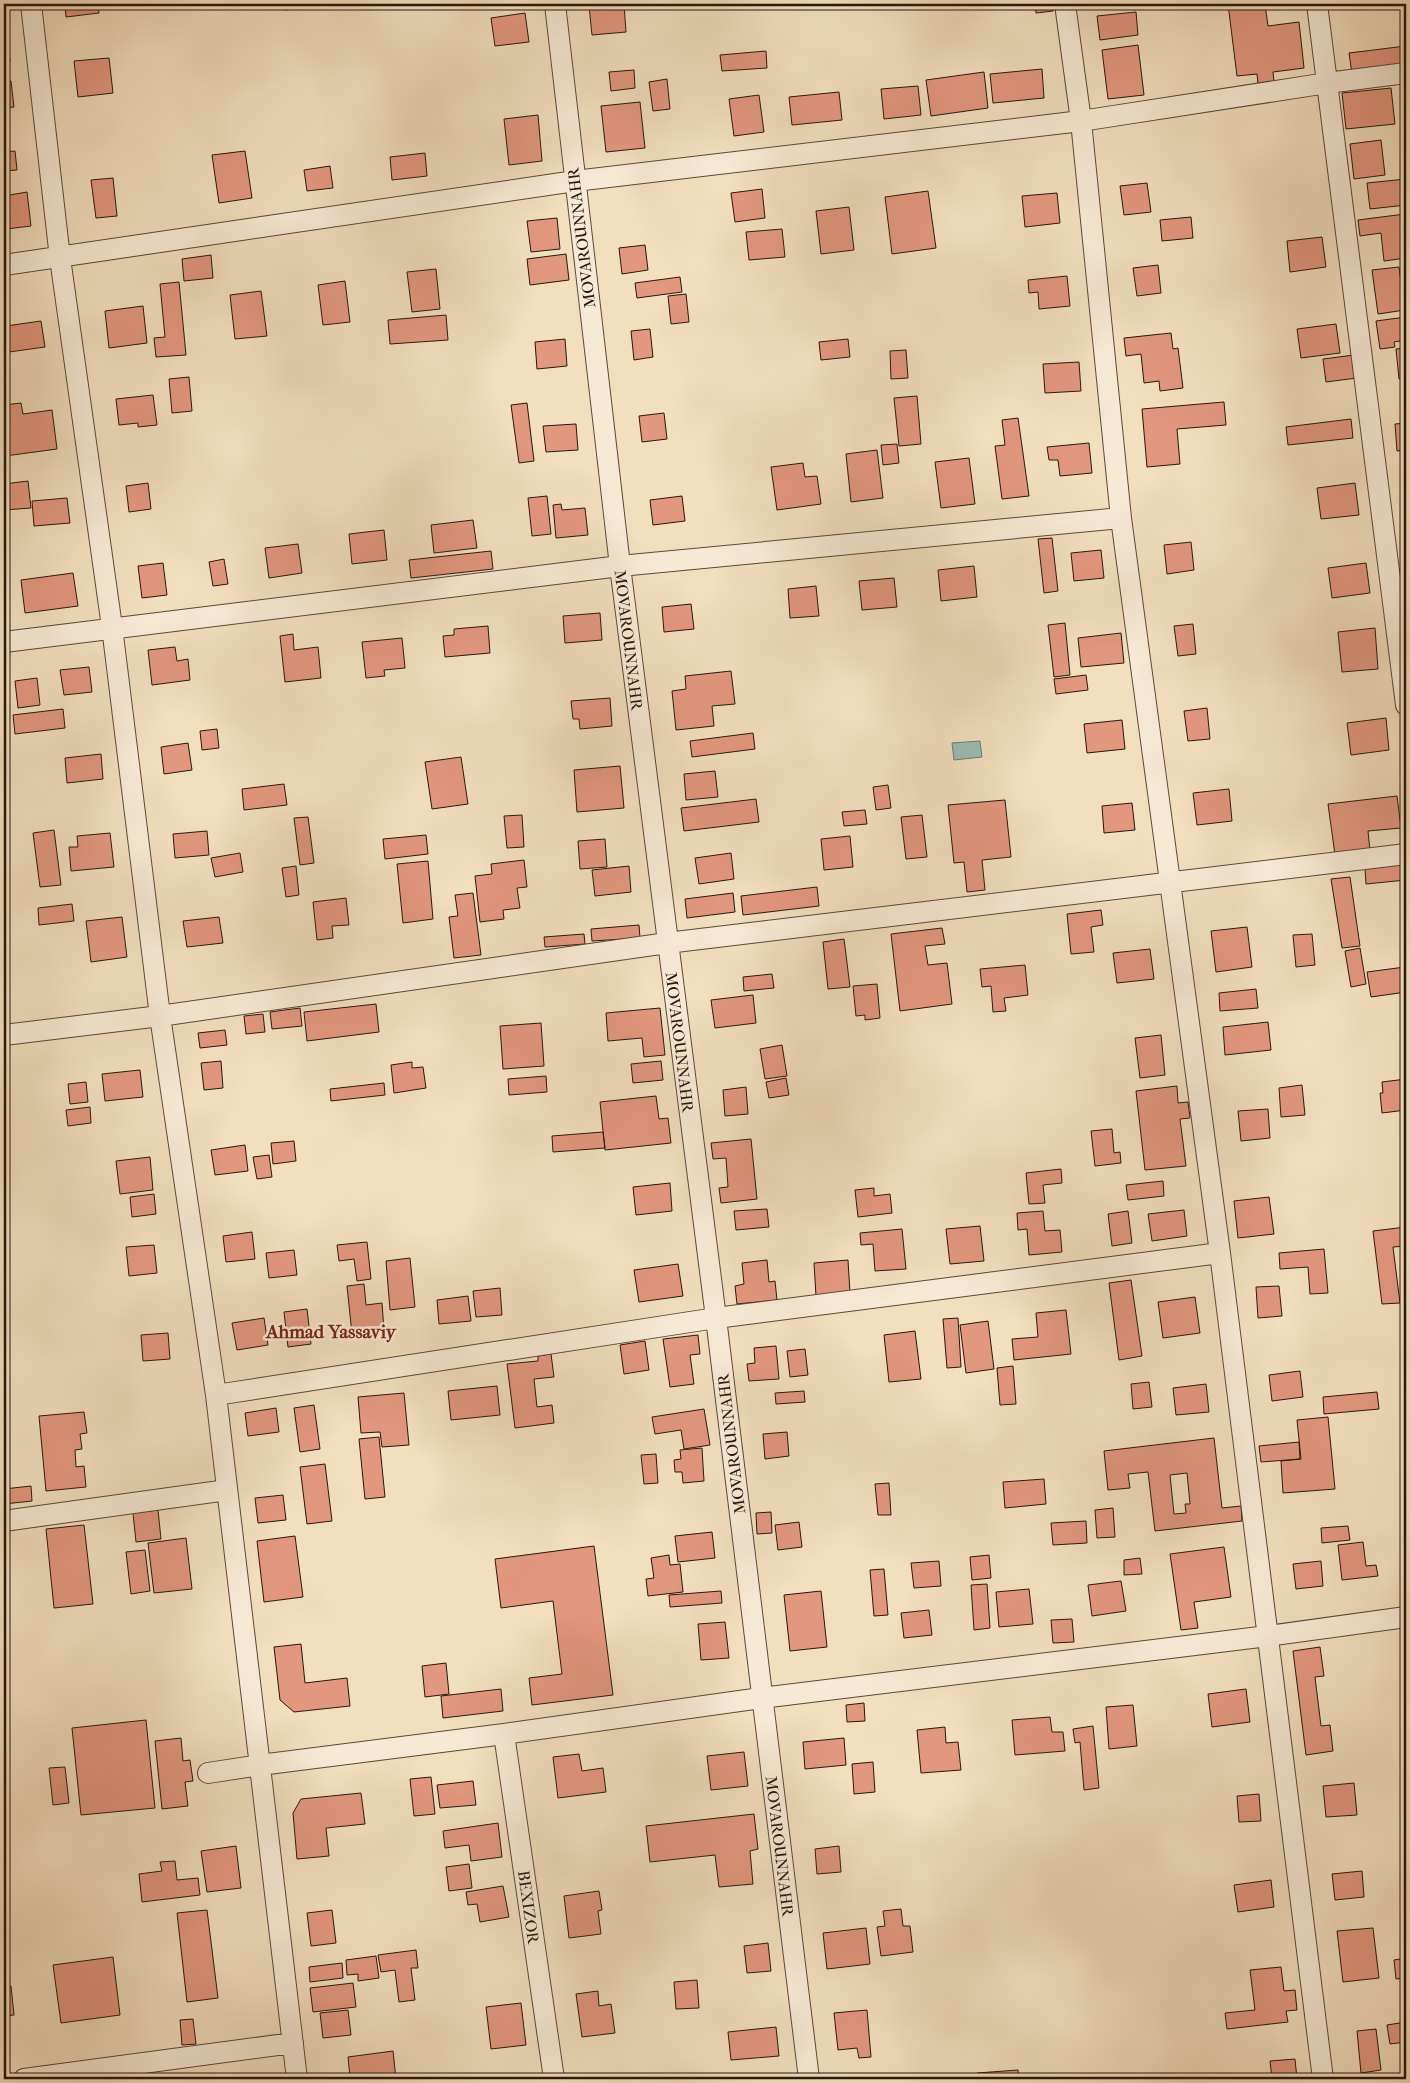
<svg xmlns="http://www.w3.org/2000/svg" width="1410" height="2083" viewBox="0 0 1410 2083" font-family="'IM FELL French Canon',serif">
<rect width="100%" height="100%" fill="#f2dfbe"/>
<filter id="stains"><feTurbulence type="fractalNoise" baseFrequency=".004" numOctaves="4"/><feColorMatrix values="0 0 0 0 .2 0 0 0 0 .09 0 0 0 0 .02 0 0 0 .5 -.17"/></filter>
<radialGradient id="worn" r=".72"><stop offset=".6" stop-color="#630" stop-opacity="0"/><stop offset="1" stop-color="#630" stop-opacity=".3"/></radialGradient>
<path fill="#9bbcb5" stroke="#6e7a71" d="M980,741L982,757L954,760L952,743Z"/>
<path fill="#e2977f" stroke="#2a160b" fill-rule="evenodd" d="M65,4H98L99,13L66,17Z
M284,4H331L285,10Z
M624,4L626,32L592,35L589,6Z
M1035,4H1052L1053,11L1036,13Z
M1228,4H1265L1268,26L1299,22L1304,68L1273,72L1274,82L1258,84L1257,74L1237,76Z
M1136,12L1138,35L1100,40L1097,16Z
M525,13L529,42L495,46L491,18Z
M8,44L10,61L4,62V45Z
M1138,45L1144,95L1108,99L1102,50Z
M1406,46V68L1352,74L1349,53Z
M766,51L767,68L722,71L720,55Z
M109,58L113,93L78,97L74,61Z
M1042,69L1044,98L993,103L990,74Z
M634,70L635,88L611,91L609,72Z
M984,72L988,108L931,116L926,80Z
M667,79L670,109L653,111L649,82Z
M11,81L14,107L4,108V82Z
M918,86L921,115L884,119L881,89Z
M1391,88L1395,124L1346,129L1342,93Z
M839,92L842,120L792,125L789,97Z
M759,95L764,132L734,136L729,99Z
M640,102L645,148L606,152L601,106Z
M538,115L542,161L509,165L504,119Z
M1381,140L1385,175L1354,179L1350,144Z
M15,151L17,170L4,171V152Z
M245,151L252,198L219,203L212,155Z
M425,153L427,176L392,180L390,157Z
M330,166L333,188L307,191L304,170Z
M113,178L117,216L96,218L91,180Z
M1406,179V205L1370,209L1367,183Z
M1147,183L1151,212L1124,215L1120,186Z
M762,189L765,218L735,222L731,193Z
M928,191L936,248L892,254L885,197Z
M27,192L31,226L6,229L4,196Z
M1057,193L1060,223L1025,227L1022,196Z
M849,207L854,250L821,254L816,211Z
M1405,214L1406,258L1384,261L1381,233L1360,236L1358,220Z
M1191,217L1193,238L1162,241L1160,220Z
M557,218L560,249L531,252L527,221Z
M782,229L785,257L749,260L746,232Z
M1322,237L1326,267L1290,272L1287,241Z
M645,245L648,270L622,274L619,248Z
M566,254L569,280L530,285L527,259Z
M211,255L213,278L184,281L182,259Z
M1158,265L1161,293L1137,296L1133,268Z
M1399,267L1405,310L1378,314L1372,270Z
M436,269L440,309L412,312L407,272Z
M1067,276L1070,306L1039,309L1038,292L1029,293L1028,280Z
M680,277L682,292L637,298L635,283Z
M345,281L350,322L323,325L318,285Z
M179,282L186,355L156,357L154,338L165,337L160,284Z
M261,291L267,336L235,339L230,295Z
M686,294L689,322L671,324L668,296Z
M143,306L147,343L109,348L105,311Z
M446,315L448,340L390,344L388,320Z
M1406,317V340L1394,342L1395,347L1380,349L1376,321Z
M41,321L45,347L9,352L6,326Z
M1336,324L1340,353L1301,358L1297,329Z
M650,329L653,357L634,360L631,331Z
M1171,333L1173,349L1178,348L1183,388L1160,391L1159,381L1144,383L1141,354L1126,356L1124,338Z
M565,339L567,366L537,369L535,342Z
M848,339L850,357L821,360L819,342Z
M1406,348V378L1399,379L1396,349Z
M906,350L908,378L891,379L890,351Z
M1354,355L1357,378L1326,382L1323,359Z
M1079,362L1081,391L1045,393L1043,364Z
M189,377L192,411L172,413L169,379Z
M153,395L157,425L138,427V423L119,425L116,399Z
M917,396L921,444L899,446L894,398Z
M1224,402L1226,425L1177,429L1180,464L1147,467L1142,409Z
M21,403L23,414L52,410L57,449L5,456L4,405Z
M527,403L534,461L519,463L511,405Z
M664,413L667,439L642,442L639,416Z
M1018,418L1029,496L1002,499L995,446L1005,445L1002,420Z
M1351,419L1353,438L1288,445L1286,427Z
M1406,423V450L1397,451L1395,424Z
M576,424L578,450L546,452L543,426Z
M1089,443L1092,473L1060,476L1058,460H1049L1047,447Z
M897,444L899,463L883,465L881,445Z
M877,450L883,498L851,502L846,454Z
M969,458L975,504L941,508L935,462Z
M803,463L805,477L817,476L821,504L777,510L771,467Z
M1402,464H1406V502Z
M28,481L31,508L4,510V484Z
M148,483L151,509L129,512L126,486Z
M1355,483L1359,515L1321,519L1317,488Z
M547,496L551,534L532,536L528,498Z
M682,496L685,521L653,525L650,500Z
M67,498L70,523L34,526L32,501Z
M561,504L562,510L585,508L588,535L556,538L553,505Z
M473,520L477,548L434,553L431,525Z
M384,530L387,560L352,564L349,534Z
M1052,538L1058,591L1044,593L1038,539Z
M1191,542L1194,570L1167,574L1164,545Z
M298,544L302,573L269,578L265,548Z
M1101,550L1104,578L1074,581L1071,553Z
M491,551L493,569L411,578L409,560Z
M224,559L228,584L213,586L209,562Z
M163,563L167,595L142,598L138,566Z
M1366,563L1370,593L1332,598L1328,568Z
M974,566L977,597L941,601L938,570Z
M73,573L78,606L25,613L21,580Z
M894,578L897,607L862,610L859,581Z
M816,586L819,616L790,618L788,589Z
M691,604L694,629L664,632L662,607Z
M600,613L602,640L565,643L563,616Z
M1065,623L1070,675L1054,677L1048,625Z
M1193,624L1196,654L1178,656L1174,626Z
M488,626L490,653L445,657L443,636L454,635V629Z
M1375,628L1378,669L1342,672L1338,632Z
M1121,633L1124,663L1081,667L1078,638Z
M293,634L294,650L318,647L321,678L285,682L280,636Z
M402,638L405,668L384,670L385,676L366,678L362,642Z
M175,647L177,661L188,659L190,680L152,685L148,650Z
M89,667L92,692L64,695L60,670Z
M731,671L735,704L712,706L714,726L676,730L672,691L686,689L685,676Z
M1086,675L1088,690L1056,694L1054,679Z
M37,678L40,705L18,708L15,681Z
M610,698L612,726L580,729L579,719H573L571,701Z
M1207,708L1210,739L1188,741L1184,711Z
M63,709L65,728L15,734L13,715Z
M1386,718L1389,750L1351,755L1347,723Z
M1122,720L1125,749L1087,753L1084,724Z
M217,729L219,748L202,750L200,731Z
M753,733L755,749L692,757L690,741Z
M188,743L192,770L164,774L161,747Z
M101,754L103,779L67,783L65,758Z
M461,757L468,804L432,809L425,762Z
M620,766L624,808L577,812L574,770Z
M715,771L718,797L686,800L684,774Z
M284,784L287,805L244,810L242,789Z
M888,785L891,808L876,810L873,787Z
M1229,789L1232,821L1197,825L1193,793Z
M1397,796L1401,828L1368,831L1370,851L1335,855L1328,804Z
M756,799L759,822L684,831L681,808Z
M1005,800L1011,857L982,860L985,890L967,892L964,862L954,863L948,805Z
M1132,803L1135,830L1104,833L1102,806Z
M865,810L867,824L844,826L842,812Z
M522,815L524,847L507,848L504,816Z
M922,815L927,857L906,859L901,817Z
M308,817L314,863L300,865L294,818Z
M54,830L61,885L40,887L33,833Z
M207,831L209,855L175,858L173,834Z
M110,833L114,867L71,871L69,847H78L77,836Z
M426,835L428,854L385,859L383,839Z
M850,836L853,867L824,870L821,839Z
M605,839L607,867L580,869L578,841Z
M240,853L243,872L215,877L211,858Z
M731,853L734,879L699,884L695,858Z
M524,860L527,887L517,888L520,908L503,910L504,919L480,922L475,876L492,874L491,864Z
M428,861L433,919L403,923L397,864Z
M1406,864V880L1366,884L1365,869Z
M296,866L299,895L286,897L282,868Z
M629,866L631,892L595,896L592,870Z
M1350,877L1360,946L1342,948L1331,879Z
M817,887L819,906L743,915L741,896Z
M473,893L481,955L454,958L449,917L458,916L455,895Z
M733,893L735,912L687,918L685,899Z
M346,898L349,925L332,926L333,938L317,940L313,902Z
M72,904L74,921L39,925L38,908Z
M1406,909V951L1401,910Z
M1101,910L1103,925L1091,927L1094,952L1071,954L1067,914Z
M122,917L127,957L91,962L86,921Z
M219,917L223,943L187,947L183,921Z
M639,925L640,938L592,941L591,929Z
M1247,927L1252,967L1216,972L1211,931Z
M942,928L945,944L925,946L928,965L947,963L952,1004L900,1011L891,934Z
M584,934L585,944L545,947L544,937Z
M1312,934L1315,965L1296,967L1293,935Z
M844,939L850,987L828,989L823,942Z
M1360,948L1366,984L1351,987L1345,951Z
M1150,949L1154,979L1117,983L1113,953Z
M1025,965L1028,995L1004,998L1006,1011L993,1012L991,986L982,987L980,969Z
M1405,967L1406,992L1371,997L1367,972Z
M772,974L774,988L744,991L743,977Z
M877,984L880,1018L865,1020V1015L856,1016L853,986Z
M1256,989L1258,1008L1220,1011L1219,993Z
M753,995L756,1023L715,1028L711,1000Z
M376,1004L379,1032L307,1041L304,1012Z
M300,1008L302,1026L272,1029L270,1012Z
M660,1008L665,1055L644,1057L642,1038L608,1041L606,1013Z
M263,1014L265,1032L246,1034L244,1016Z
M1268,1022L1271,1050L1225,1055L1223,1027Z
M541,1023L544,1066L503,1069L500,1026Z
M225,1030L227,1045L200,1048L198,1033Z
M1161,1035L1165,1075L1140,1078L1135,1038Z
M782,1045L787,1076L765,1079L760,1049Z
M221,1061L223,1088L204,1090L201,1063Z
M661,1061L663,1080L633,1083L631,1064Z
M412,1062V1068L423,1067L426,1088L394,1093L391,1065Z
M140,1070L143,1097L105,1101L102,1074Z
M546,1076L547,1092L509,1095L508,1079Z
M786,1078L789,1095L769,1098L766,1082Z
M1406,1079V1110L1382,1113L1380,1093H1383L1382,1082Z
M86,1082L88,1102L70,1104L68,1084Z
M384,1083L385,1095L331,1101L330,1089Z
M1302,1085L1305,1115L1281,1117L1279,1088Z
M1177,1086L1178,1103L1188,1102L1190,1118L1180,1119L1186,1166L1145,1170L1136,1091Z
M746,1087L748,1114L725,1116L723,1090Z
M656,1096L659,1119L668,1118L671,1143L605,1150L600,1102Z
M90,1107L91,1123L68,1126L66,1110Z
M1268,1109L1270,1138L1241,1141L1238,1111Z
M1112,1129L1114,1153L1120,1152L1121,1163L1095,1166L1091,1131Z
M603,1132L605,1148L553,1152L552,1136Z
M751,1139L757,1199L721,1203L719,1188L728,1187L726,1158L713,1159L711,1143Z
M294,1141L296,1161L273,1164L271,1143Z
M245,1145L248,1171L215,1175L211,1150Z
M269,1155L272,1177L257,1179L253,1157Z
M150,1157L153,1190L120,1194L116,1161Z
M1061,1169L1062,1183L1043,1185L1045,1203L1029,1204L1026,1173Z
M1163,1181L1164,1196L1128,1200L1126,1185Z
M670,1183L672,1211L636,1215L633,1187Z
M874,1188V1196L890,1194L892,1213L858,1217L855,1190Z
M154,1194L156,1214L132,1217L130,1197Z
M1269,1197L1274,1234L1238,1238L1234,1201Z
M767,1209L769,1227L736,1230L734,1211Z
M1184,1210L1187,1236L1152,1241L1148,1214Z
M1043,1211L1045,1231L1060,1230L1062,1252L1029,1255L1027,1229L1018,1230L1017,1213Z
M1128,1211L1132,1243L1112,1246L1108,1214Z
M980,1226L984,1261L950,1264L946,1229Z
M1406,1227V1246L1393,1247L1400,1303L1382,1304L1373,1231Z
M902,1229L906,1269L875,1271L873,1244L861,1245L860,1233Z
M252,1232L255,1259L226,1262L223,1236Z
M367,1242L371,1279L357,1281L354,1259L339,1261L337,1245Z
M154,1245L157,1273L129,1276L126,1247Z
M1324,1249L1328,1293L1310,1294L1308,1267L1280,1269L1279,1253Z
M294,1250L297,1275L269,1278L266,1253Z
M410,1258L415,1307L390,1310L386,1261Z
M767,1260L769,1282L775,1281L777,1300L737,1304L735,1286L744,1284L742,1263Z
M848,1260L850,1293L816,1296L814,1263Z
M678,1264L683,1296L639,1302L634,1270Z
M1131,1280L1142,1356L1119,1360L1109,1283Z
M364,1284L366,1305L382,1303L384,1330L352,1334L347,1286Z
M1279,1286L1282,1316L1258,1318L1256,1287Z
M500,1288L502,1315L476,1317L473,1291Z
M468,1296L471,1321L439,1324L437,1300Z
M1195,1297L1200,1333L1163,1338L1158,1302Z
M307,1309L311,1344L288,1347L284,1312Z
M1066,1310L1071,1354L1014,1360L1012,1339L1038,1337L1036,1313Z
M264,1318L268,1345L237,1350L232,1323Z
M958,1318L961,1367L947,1368L943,1319Z
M988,1321L994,1369L966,1373L960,1325Z
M915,1331L921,1379L889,1382L884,1335Z
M168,1333L170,1359L143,1361L141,1335Z
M698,1335L700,1354L690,1355L694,1384L670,1387L663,1339Z
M645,1341L649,1370L624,1374L620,1345Z
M776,1346L779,1379L749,1381L747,1364L755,1363L754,1348Z
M805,1349L808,1375L790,1377L787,1351Z
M551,1354L554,1377L534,1379L537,1407L552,1405L554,1423L515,1428L507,1364L538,1361V1356Z
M1013,1366L1016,1404L1000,1405L997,1368Z
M1300,1371L1303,1397L1272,1401L1269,1375Z
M1149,1382L1152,1407L1133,1409L1131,1384Z
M1206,1384L1209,1412L1176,1415L1173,1388Z
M497,1386L500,1415L451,1420L448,1391Z
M804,1391L805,1402L776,1404L775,1393Z
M1377,1392L1379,1409L1324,1414L1323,1397Z
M404,1393L409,1445L382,1447L380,1432L361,1433L358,1397Z
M314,1405L320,1449L300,1452L294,1408Z
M276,1408L279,1432L248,1436L245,1413Z
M704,1409L710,1445L684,1449L681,1430L655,1434L652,1417Z
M84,1412L87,1433L80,1434L82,1449L75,1450L76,1467L84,1466L86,1487L46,1491L39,1416Z
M1328,1417L1335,1489L1283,1493L1281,1461L1301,1459L1297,1420Z
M787,1432L789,1456L765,1459L763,1434Z
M379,1437L385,1497L365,1499L359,1439Z
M1214,1438L1222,1508L1241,1506L1242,1521L1155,1531L1148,1472L1128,1474L1130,1488L1108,1490L1104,1451ZM1187,1473L1190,1504H1185L1186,1513L1174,1514L1170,1475Z
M1299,1442L1300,1459L1261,1462L1259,1446Z
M702,1448L704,1481L683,1483L682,1472H675L674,1460L681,1459L680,1450Z
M656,1454L658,1483L644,1484L641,1455Z
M325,1464L332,1521L307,1524L300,1467Z
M1044,1479L1046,1504L1005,1508L1003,1482Z
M889,1483L891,1515H878L875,1484Z
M31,1486L32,1501L4,1504V1489Z
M283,1495L286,1520L258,1523L255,1498Z
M1113,1508L1115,1537L1097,1538L1095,1510Z
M158,1510L161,1539L136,1542L133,1513Z
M771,1512L772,1533L757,1534L756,1513Z
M1086,1521L1087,1543L1053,1545L1051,1523Z
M799,1522L802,1547L778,1550L775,1525Z
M84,1525L93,1604L54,1608L46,1529Z
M1348,1526L1350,1540L1322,1543L1321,1528Z
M712,1532L715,1558L678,1562L675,1536Z
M295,1536L303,1597L264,1602L257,1541Z
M186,1538L192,1589L154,1593L148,1543Z
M1363,1542L1366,1566L1376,1565L1378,1576L1342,1580L1338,1545Z
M594,1546L613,1695L532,1705L529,1678L562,1674L553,1601L501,1608L495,1559Z
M1224,1547L1231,1597L1194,1602L1198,1628L1181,1630L1170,1554Z
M145,1550L150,1591L131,1594L126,1552Z
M669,1555L670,1565L680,1564L683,1592L648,1596L646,1579L654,1578L651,1558Z
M989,1555L991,1578L972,1580L970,1557Z
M1140,1558L1142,1574L1124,1575V1560Z
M939,1561L941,1586L914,1588L911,1563Z
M1321,1561L1323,1586L1296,1589L1293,1564Z
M884,1569L888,1615L874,1616L870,1570Z
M1121,1581L1126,1611L1092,1616L1088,1585Z
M987,1584L990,1628L974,1630L971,1585Z
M1029,1589L1033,1624L999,1627L996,1592Z
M721,1591L722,1603L670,1607L669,1595Z
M821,1591L827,1647L790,1651L784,1595Z
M929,1610L932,1635L904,1638L901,1613Z
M1072,1619L1074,1642L1053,1643L1051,1620Z
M725,1622L729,1658L701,1660L698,1624Z
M301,1644L305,1683L347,1678L350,1706L294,1712L280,1700L274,1647Z
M1320,1647L1324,1676L1315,1677L1321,1726L1330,1725L1333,1751L1306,1755L1293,1651Z
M446,1663L449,1694L425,1697L422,1666Z
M501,1689L503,1711L443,1718L441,1696Z
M1246,1689L1250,1722L1212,1727L1208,1694Z
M864,1703L865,1721L847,1722L846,1705Z
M1133,1705L1137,1746L1109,1749L1106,1707Z
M1050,1717L1052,1732H1063L1065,1751L1015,1755L1012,1720Z
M146,1720L155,1808L81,1815L72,1728Z
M1093,1726L1099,1788L1084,1790L1080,1742L1075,1743L1073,1729Z
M945,1727L946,1743L958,1742L961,1770L921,1773L917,1730Z
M181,1738L183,1761L190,1760L193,1781L185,1782L188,1806L162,1809L155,1741Z
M844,1738L846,1765L805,1769L803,1742Z
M744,1752L748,1786L711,1790L707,1756Z
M579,1754L582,1771L603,1768L606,1792L558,1798L553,1757Z
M873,1762L875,1792L854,1794L852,1764Z
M65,1767L69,1803L53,1805L49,1768Z
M431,1777L435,1814L414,1816L410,1779Z
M473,1781L476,1805L440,1808L437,1785Z
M1354,1783L1357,1815L1326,1817L1323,1786Z
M361,1793L365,1824L326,1828L329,1856L297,1859L293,1813L301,1799Z
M1259,1794L1261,1821L1239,1822L1237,1796Z
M754,1814L758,1849L750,1851L753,1884L719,1887L715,1855L650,1862L646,1826Z
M498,1823L502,1857L471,1861L469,1845L445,1848L443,1831Z
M236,1846L241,1888L207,1892L201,1851Z
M839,1846L841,1872L817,1874L815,1849Z
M175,1861L177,1880L198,1878L200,1895L142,1902L139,1874L162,1871L160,1862Z
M469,1864L472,1888L449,1891L446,1867Z
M1362,1871L1364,1897L1335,1900L1332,1874Z
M1271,1880L1274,1907L1238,1912L1234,1885Z
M503,1886L509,1917L480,1922L477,1904L468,1905L466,1892Z
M599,1891L602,1910L598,1911L601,1934L569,1938L564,1896Z
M901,1909L903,1926H910L913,1952L881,1956L877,1927L885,1926L883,1911Z
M207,1910L218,1998L187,2002L177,1913Z
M332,1910L336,1943L311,1946L307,1913Z
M866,1928L870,1964L827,1969L823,1933Z
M1373,1928L1379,1978L1343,1982L1337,1931Z
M768,1943L771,1971L747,1973L744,1946Z
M416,1950L418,1968H411L415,2000L399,2002L395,1970L381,1972L378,1955Z
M376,1956L379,1978L358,1981V1974L347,1975L346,1960Z
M113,1957L120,2015L61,2023L53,1965Z
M1406,1958V1978L1396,1979L1394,1960Z
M342,1963L343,1978L310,1982L309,1967Z
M1281,1967L1284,1991L1295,1990L1297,2010L1286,2011L1288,2022L1227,2029L1225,2013L1255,2010L1250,1970Z
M697,1980L699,2008L676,2009L674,1982Z
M353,1983L356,2007L313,2012L310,1988Z
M4,1986H11L14,2015L4,2016Z
M598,1991L599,2006L611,2004L615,2033L582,2037L576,1994Z
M521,2003L526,2045L491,2049L486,2007Z
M348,2010L351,2035L323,2038L320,2013Z
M867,2010L871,2057L859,2058L857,2048L838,2050L834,2013Z
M193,2019L196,2044L182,2045L180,2020Z
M1406,2022V2042L1390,2044L1387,2025Z
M776,2027L779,2056L731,2060L728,2032Z
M1376,2029L1381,2070L1361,2073L1357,2031Z
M393,2051L396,2079H376L375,2074L350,2077L348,2057Z
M1295,2059L1297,2079H1272L1270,2061Z
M1018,2070L1019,2079H978L977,2073Z"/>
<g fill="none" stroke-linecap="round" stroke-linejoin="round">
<defs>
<path id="minor" d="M31,4L60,258L112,627L160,1016L216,1395L297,2079
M555,4L620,566L716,1318L809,2079
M1065,4L1081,121L1121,518L1220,1253L1323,2079
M1317,4L1406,705
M4,265L575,181L1081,121L1327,83L1406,73
M4,642L620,566L1121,518
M4,1035L160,1016L667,943L1406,854
M216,1395L716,1318L1220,1253
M4,1521L227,1490
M504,1734L554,2079
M208,1773L260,1765L504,1734L761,1698L1268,1636L1406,1617
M24,2079L293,2043"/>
</defs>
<use href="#minor" stroke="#5c4838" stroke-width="22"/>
<use href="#minor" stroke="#f7ead5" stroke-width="20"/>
</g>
<g text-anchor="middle" stroke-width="5" stroke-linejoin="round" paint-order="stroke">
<g font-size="16" fill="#2a160b" stroke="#f7ead5">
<text transform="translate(581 238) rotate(-97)" y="6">MOVAROUNNAHR</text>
<text transform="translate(629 640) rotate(83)" y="6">MOVAROUNNAHR</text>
<text transform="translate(680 1042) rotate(83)" y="6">MOVAROUNNAHR</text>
<text transform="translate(731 1444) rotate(-97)" y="6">MOVAROUNNAHR</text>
<text transform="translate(780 1846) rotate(83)" y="6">MOVAROUNNAHR</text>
<text transform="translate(529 1907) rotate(82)" y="6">BEXIZOR</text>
</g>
<g font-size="19" font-weight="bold" fill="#7a1f14" stroke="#f7ead5">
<text x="331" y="1338">Ahmad Yassaviy</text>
</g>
</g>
<rect width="1410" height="2083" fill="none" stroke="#f2dfbe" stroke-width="20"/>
<rect x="5" y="5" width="1400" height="2073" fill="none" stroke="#2a160b" stroke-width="2.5"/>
<rect x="10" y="10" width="1390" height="2063" fill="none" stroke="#2a160b"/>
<rect width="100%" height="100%" filter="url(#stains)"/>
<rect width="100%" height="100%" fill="url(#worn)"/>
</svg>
